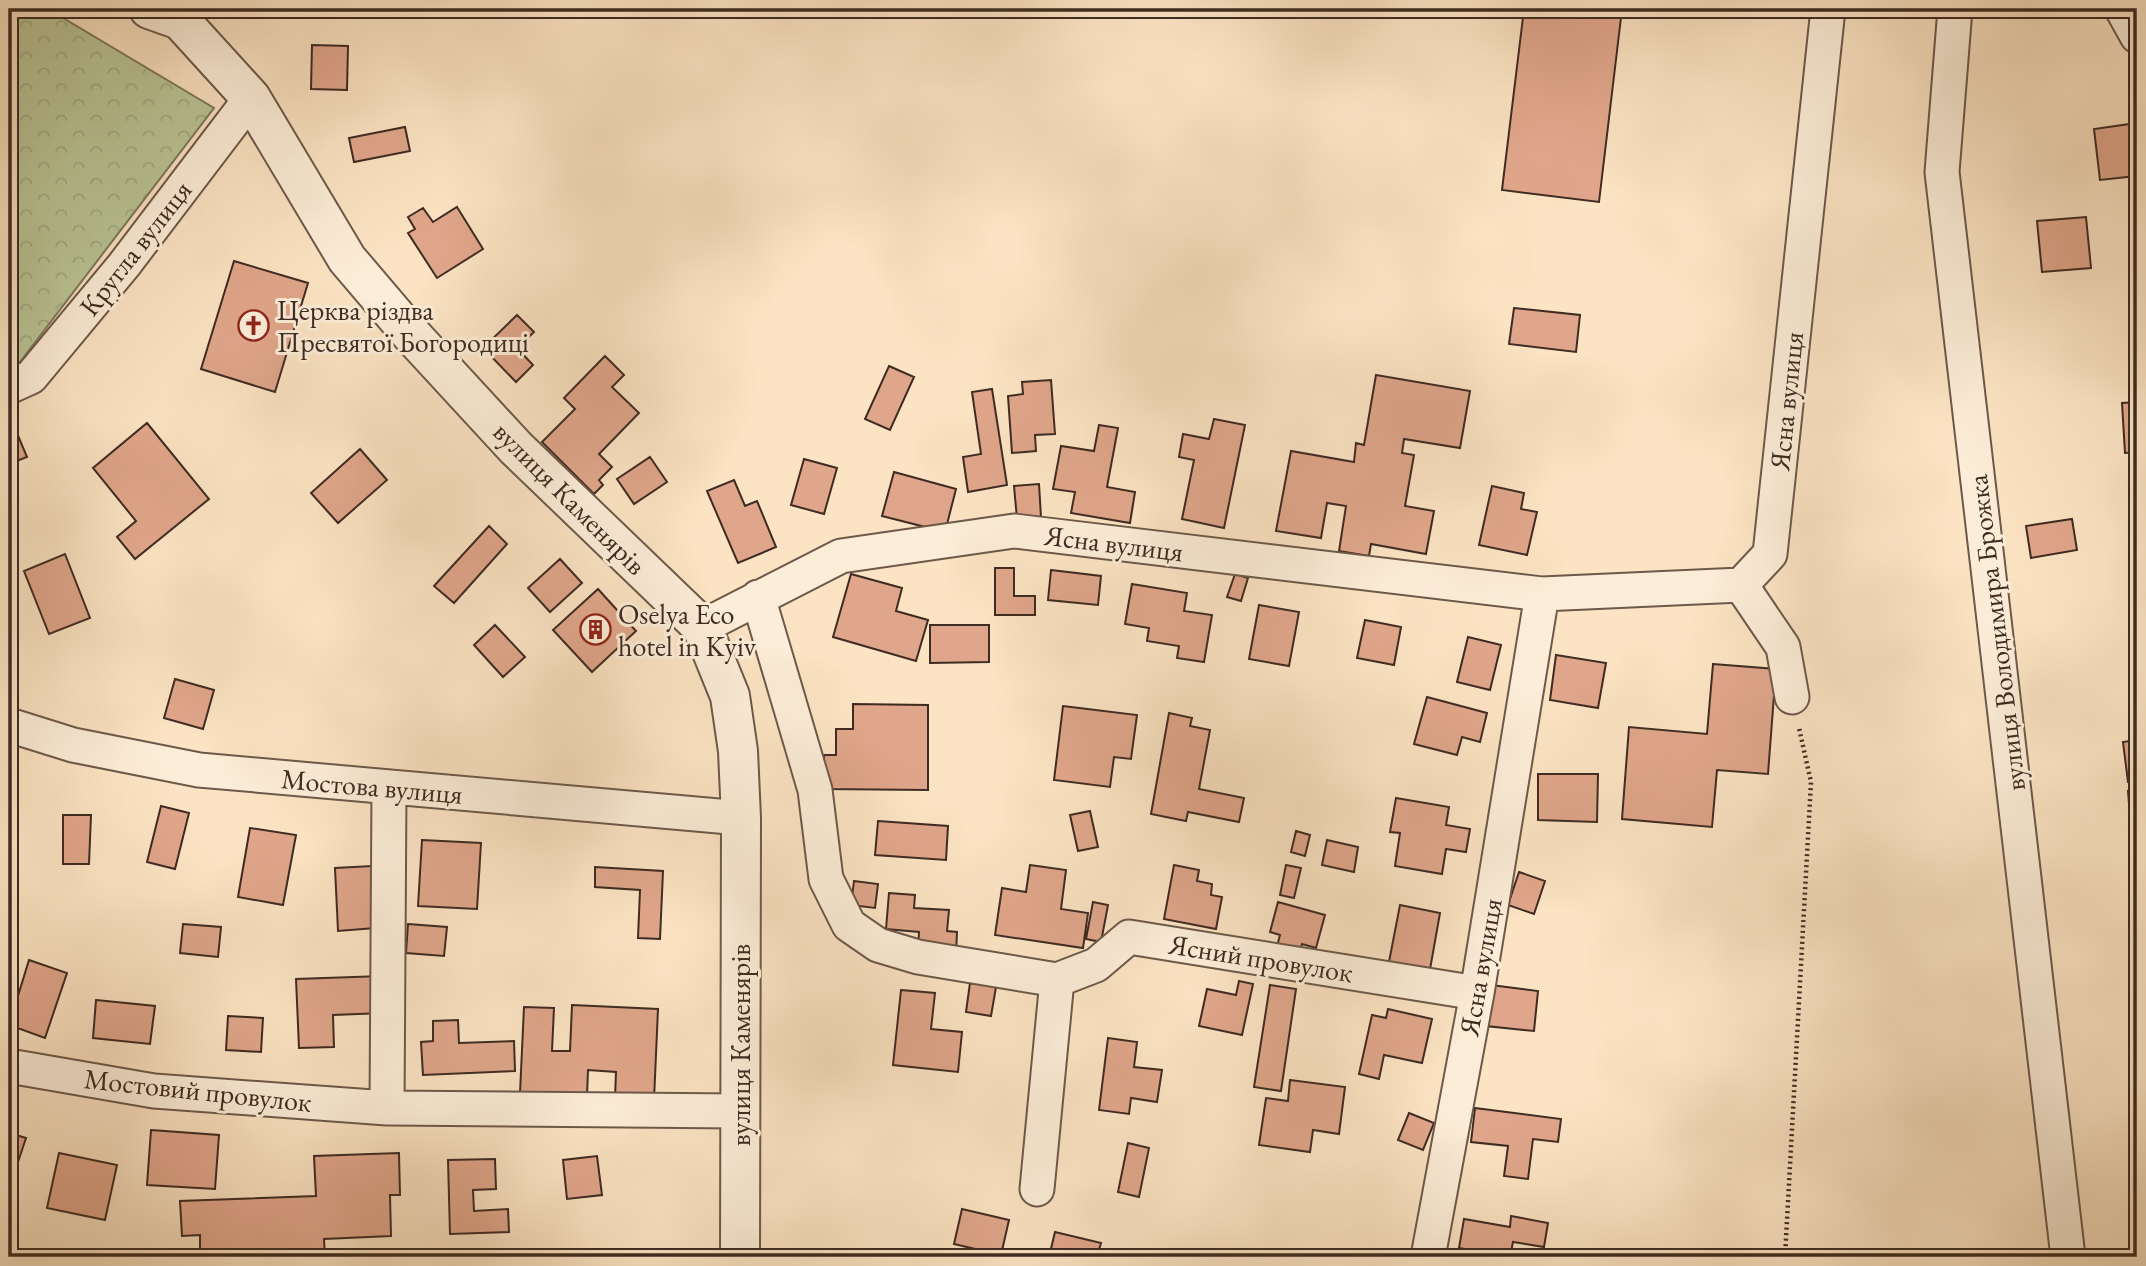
<svg xmlns="http://www.w3.org/2000/svg" width="2146" height="1266" viewBox="0 0 2146 1266" font-family="'EB Garamond',serif">
<defs>
<pattern id="park-crowns" width="20" height="18" patternUnits="userSpaceOnUse" patternTransform="scale(1.75)"><rect width="20" height="18" fill="#bac597"/><path d="M2 6a3 3 0 1 1 6 0M12 15a3 3 0 1 1 6 0" fill="none" stroke="#a1a982"/></pattern>
</defs>
<rect width="100%" height="100%" fill="#fbe3c3"/>
<filter id="stains"><feTurbulence type="fractalNoise" baseFrequency=".00286" numOctaves="4"/><feColorMatrix values="0 0 0 0 .2 0 0 0 0 .09 0 0 0 0 .02 0 0 0 .5 -.17"/></filter>
<radialGradient id="worn" r=".72"><stop offset=".6" stop-color="#630" stop-opacity="0"/><stop offset="1" stop-color="#630" stop-opacity=".3"/></radialGradient>
<path fill="url(#park-crowns)" stroke="#7c785c" stroke-width="2" d="M9,9H48L214,108L17,366L9,370Z"/>
<path fill="#e0a68b" stroke="#3e2b22" stroke-width="2" d="M1524,9H1622L1599,202L1502,190Z
M312,45L348,46L347,90L311,89Z
M2130,124L2136,176L2100,180L2094,129Z
M405,127L410,151L354,162L349,138Z
M457,207L483,249L437,278L408,233L415,229L408,217L423,208L433,222Z
M2086,217L2091,268L2042,272L2037,221Z
M234,261L308,283L275,392L201,369Z
M1514,308L1580,315L1576,352L1509,344Z
M517,315L534,332L517,348L533,365L516,382L483,348Z
M605,356L624,375L612,387L639,413L599,454L612,467L599,480L603,485L594,494L542,442L575,409L564,398Z
M889,366L914,377L890,430L865,419Z
M1376,375L1470,391L1460,448L1404,439L1402,453L1414,455L1405,506L1434,511L1426,554L1371,544L1369,556L1339,551L1346,506L1327,503L1321,538L1276,531L1291,451L1354,462L1356,443L1364,445Z
M1051,380L1055,434L1035,435L1036,451L1012,453L1008,396L1023,394L1022,382Z
M992,389L1007,485L968,492L963,457L981,454L972,392Z
M2137,402V452L2125,453L2122,403Z
M9,414L27,457L9,464Z
M1214,419L1245,425L1224,528L1182,519L1194,460L1179,457L1183,434L1209,439Z
M147,423L209,499L135,559L117,537L136,521L93,468Z
M1099,425L1118,428L1107,487L1135,492L1130,523L1071,513L1075,492L1053,489L1061,446L1094,451Z
M360,449L387,480L338,523L311,493Z
M650,457L667,482L634,504L617,479Z
M804,459L837,468L824,514L791,505Z
M894,472L956,489L945,532L882,516Z
M734,480L745,506L757,501L776,547L738,563L707,491Z
M1039,484L1041,517L1017,519L1014,486Z
M1492,486L1524,493L1521,509L1537,512L1527,555L1479,545Z
M2072,519L2077,550L2031,558L2026,526Z
M489,526L507,544L454,603L434,586Z
M65,554L90,618L49,634L24,571Z
M560,559L582,583L550,612L528,588Z
M995,568H1014V596H1035V615H995Z
M1051,570L1101,576L1098,605L1048,600Z
M851,574L902,588L896,611L928,620L916,661L833,637Z
M1235,574L1248,578L1241,601L1227,597Z
M1132,584L1187,593L1184,611L1212,615L1204,662L1177,658L1179,646L1147,641L1149,628L1125,624Z
M598,589L636,631L592,672L553,630Z
M1259,605L1299,612L1289,666L1249,659Z
M1365,620L1401,627L1394,665L1357,658Z
M495,625L525,657L503,677L474,645Z
M930,625H989V662L930,663Z
M1468,637L1501,645L1490,690L1457,682Z
M1556,655L1606,663L1598,708L1550,700Z
M1713,664L1776,669L1768,774L1717,770L1712,827L1622,819L1629,727L1707,734Z
M175,679L214,690L203,729L164,718Z
M1427,697L1487,713L1480,742L1462,737L1457,755L1414,744Z
M853,704L928,705V790L824,789V755H836V729H853Z
M1063,706L1137,715L1131,759L1114,757L1110,787L1054,780Z
M1169,713L1192,718L1190,726L1210,730L1199,789L1244,798L1239,822L1188,812L1186,821L1151,814Z
M2137,740V781L2128,782L2123,742Z
M1538,774H1598L1597,822L1538,820Z
M2137,790V843H2132L2128,791Z
M1396,798L1449,807L1446,825L1470,829L1466,852L1446,849L1442,874L1395,866L1400,833L1390,832Z
M161,806L189,813L175,869L147,862Z
M1090,811L1098,847L1078,851L1070,815Z
M63,815H91L89,864H63Z
M878,821L948,826L946,860L875,855Z
M250,828L296,835L283,905L238,897Z
M1296,831L1310,835L1305,856L1291,852Z
M422,840L481,843L477,909L418,906Z
M1327,840L1358,847L1354,872L1322,865Z
M1030,865L1066,870L1061,909L1088,913L1083,948L995,935L1002,888L1026,892Z
M1174,865L1199,870L1197,881L1212,884L1211,895L1222,897L1216,929L1164,919Z
M1286,865L1301,868L1294,898L1280,895Z
M372,866L375,928L338,931L335,868Z
M595,867L663,871L660,939L638,938L640,890L595,887Z
M1519,872L1545,881L1534,914L1508,905Z
M854,881L878,884L875,908L851,905Z
M889,893L915,895L914,908L949,910L947,931L957,932L956,954L918,951L919,932L886,929Z
M1093,902L1108,905L1101,942L1086,939Z
M1278,902L1325,915L1316,948L1302,944L1298,957L1276,950L1280,935L1270,932Z
M1400,905L1440,913L1429,975L1388,967Z
M183,924L221,927L218,957L180,953Z
M408,924L447,927L444,956L406,953Z
M29,960L67,973L45,1038L9,1025Z
M382,976L383,1013L333,1015L334,1047L299,1048L296,979Z
M1239,981L1253,984L1242,1035L1199,1026L1207,989L1236,995Z
M970,983L996,987L991,1016L966,1012Z
M1270,985L1296,989L1281,1091L1254,1087Z
M1491,985L1538,991L1534,1031L1486,1026Z
M901,990L935,993L931,1029L962,1032L958,1072L893,1065Z
M96,1000L155,1006L150,1044L93,1038Z
M572,1005L658,1009L654,1100L615,1098L616,1072L588,1070L587,1096L520,1093L524,1007L554,1008L552,1051H570Z
M1388,1009L1432,1019L1422,1063L1384,1055L1379,1079L1359,1074L1372,1015L1386,1018Z
M228,1016L263,1018L261,1052L226,1050Z
M458,1020L459,1043L514,1041L515,1071L423,1075L421,1042L433,1041V1021Z
M1108,1038L1137,1042L1134,1067L1162,1070L1157,1102L1131,1098L1129,1114L1099,1110Z
M1290,1080L1345,1087L1339,1134L1313,1130L1310,1152L1259,1145L1266,1098L1288,1101Z
M1475,1108L1561,1119L1558,1142L1533,1139L1528,1179L1504,1176L1508,1146L1471,1142Z
M1409,1113L1434,1123L1423,1150L1398,1140Z
M151,1130L219,1135L215,1189L147,1185Z
M9,1133L26,1138L12,1180L9,1179Z
M1128,1143L1149,1148L1139,1197L1118,1192Z
M59,1153L117,1165L105,1220L47,1208Z
M399,1153L400,1195H390L391,1236L324,1239L325,1257H200V1235L182,1236L180,1201L316,1196L314,1156Z
M597,1156L602,1195L567,1199L563,1160Z
M495,1159L496,1189L473,1190L474,1211L508,1209L509,1232L450,1234L448,1160Z
M962,1209L1009,1220L1001,1255L954,1244Z
M1511,1216L1548,1223L1544,1247L1513,1242L1510,1257L1459,1248L1464,1219L1510,1227Z
M1055,1232L1101,1243L1097,1257H1049Z"/>
<g fill="none" stroke-linecap="round" stroke-linejoin="round">
<defs>
<path id="minor" d="M1955,9L1942,172L2068,1257
M2122,9L2137,36
M9,387L31,377L124,265L251,98
M1741,585L1783,647L1792,697
M758,597L815,790L826,879L849,925L878,945L918,957L1057,980L1096,965L1129,937L1477,993
M702,627L841,556L1014,531L1542,594L1741,585L1770,554L1828,9
M9,725L73,745L199,770L741,818
M9,1066L154,1091L387,1108L740,1111
M387,1108L389,788
M1037,1189L1057,980
M1428,1257L1477,993L1542,594"/>
<path id="tertiary" d="M149,9L180,20L251,98L347,259L410,333L516,448L702,627L730,696L738,751L741,818L740,1257"/>
</defs>
<use href="#minor" stroke="#6d594a" stroke-width="37"/>
<use href="#tertiary" stroke="#6d594a" stroke-width="42"/>
<path stroke="#3e2b22" stroke-width="4.5" stroke-dasharray="2 3.5" stroke-linecap="butt" d="M1785,1257L1811,782L1799,728"/>
<use href="#minor" stroke="#fcedd8" stroke-width="33"/>
<use href="#tertiary" stroke="#fcedd8" stroke-width="38"/>
</g>
<defs>
<symbol id="church-ring" viewBox="-11 -11 22 22"><circle r="9.5" fill="#fcedd8" stroke="#8f2418" stroke-width="1.5"/><path d="M-1.2-6h2.4v3.5h3.3v2.4h-3.3V6h-2.4V-.1h-3.3v-2.4h3.3Z" fill="#8f2418"/></symbol>
<symbol id="building-ring" viewBox="-11 -11 22 22"><circle r="9.5" fill="#fcedd8" stroke="#8f2418" stroke-width="1.5"/><path d="M-4-6H4V6H1V3H-1V6H-4ZM-2.5-4.3h1.7v1.8h-1.7ZM.8-4.3h1.7v1.8H.8ZM-2.5-1h1.7V.8h-1.7ZM.8-1h1.7V.8H.8Z" fill="#8f2418"/></symbol>
</defs>
<g fill-rule="evenodd">
<use href="#church-ring" x="236" y="308" width="35" height="35"/>
<use href="#building-ring" x="578" y="612" width="35" height="35"/>
</g>
<g text-anchor="middle" stroke-width="6" stroke-linejoin="round" paint-order="stroke">
<g font-size="28" fill="#3e2b22" stroke="#fcedd8">
<text transform="translate(135 248) rotate(-52)" y="10">Кругла вулиця</text>
<text transform="translate(1786 401) rotate(-84)" y="10">Ясна вулиця</text>
<text transform="translate(570 498) rotate(45)" y="10">вулиця Каменярів</text>
<text transform="translate(1114 543) rotate(7)" y="10">Ясна вулиця</text>
<text transform="translate(1996 633) rotate(-97)" y="10">вулиця Володимира Брожка</text>
<text transform="translate(372 786) rotate(5)" y="10">Мостова вулиця</text>
<text transform="translate(1261 958) rotate(9)" y="10">Ясний провулок</text>
<text transform="translate(1480 967) rotate(-80)" y="10">Ясна вулиця</text>
<text transform="translate(740 1045) rotate(-90)" y="10">вулиця Каменярів</text>
<text transform="translate(198 1090) rotate(6)" y="10">Мостовий провулок</text>
</g>
<g font-size="28" fill="#3e2b22" stroke="#fcedd8" text-anchor="start">
<text x="277" y="320">Церква різдва<tspan x="277" dy="32">Пресвятої Богородиці</tspan></text>
<text x="618" y="624">Oselya Eco<tspan x="618" dy="32">hotel in Kyiv</tspan></text>
</g>
</g>
<rect width="2146" height="1266" fill="none" stroke="#fbe3c3" stroke-width="35"/>
<rect x="10" y="10" width="2125" height="1245" fill="none" stroke="#3e2b22" stroke-width="3.5"/>
<rect x="18" y="18" width="2111" height="1231" fill="none" stroke="#3e2b22" stroke-width="2"/>
<rect width="100%" height="100%" filter="url(#stains)"/>
<rect width="100%" height="100%" fill="url(#worn)"/>
</svg>
